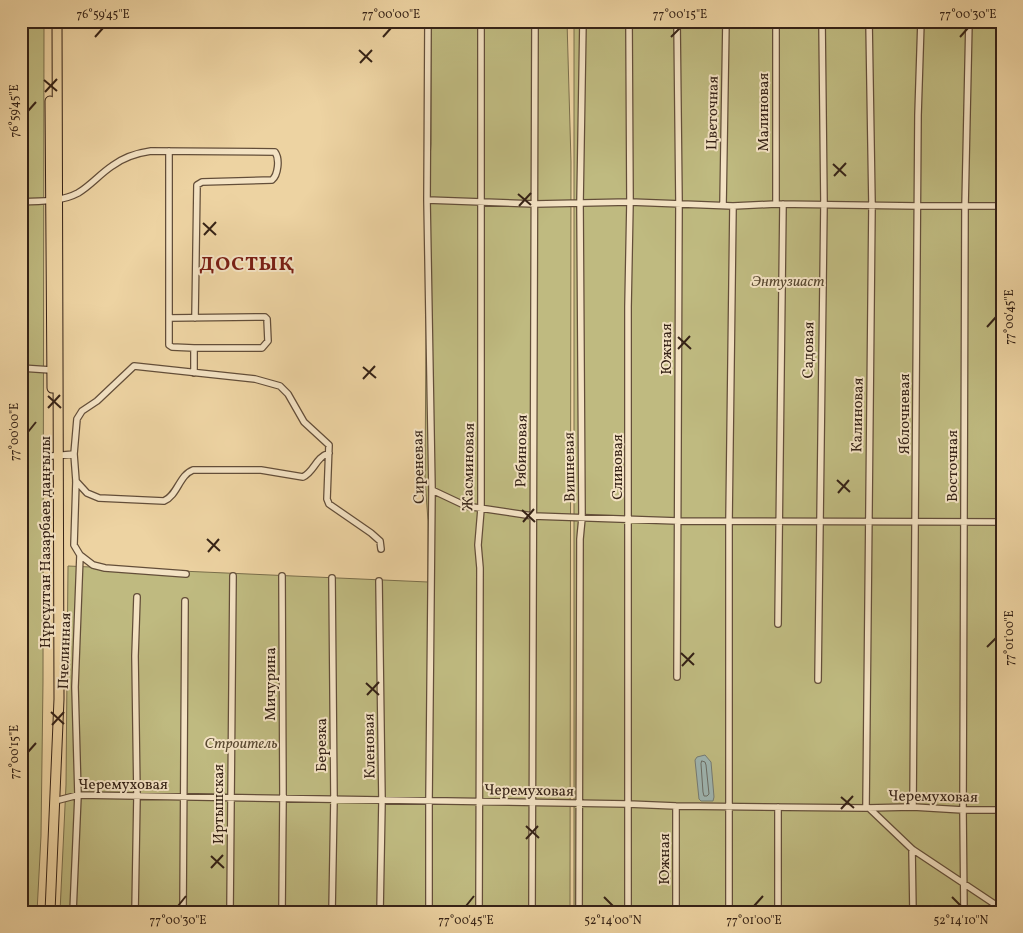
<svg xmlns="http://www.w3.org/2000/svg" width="1023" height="933" viewBox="0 0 1023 933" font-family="Vollkorn,serif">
<rect width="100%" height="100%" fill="#edd3a2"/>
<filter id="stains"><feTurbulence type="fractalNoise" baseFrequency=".004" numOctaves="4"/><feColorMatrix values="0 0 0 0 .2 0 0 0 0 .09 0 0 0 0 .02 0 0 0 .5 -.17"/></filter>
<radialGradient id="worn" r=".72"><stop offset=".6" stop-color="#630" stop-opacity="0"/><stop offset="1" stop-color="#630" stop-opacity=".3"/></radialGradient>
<path fill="#bfba80" stroke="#7a6e4b" d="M21,21H44L43,682L41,836L37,912H21Z
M431,21H567L571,162L570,912H60L66,785L68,566L428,582V521L425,479L427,200L431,144Z
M574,21H1002V912H574Z"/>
<path fill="#9eb5b1" stroke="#747a73" d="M705,755L711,762L714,797L713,801H701L699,799L695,760L697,757Z"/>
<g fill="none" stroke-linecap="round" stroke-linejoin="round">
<path stroke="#6a6c64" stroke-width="1" d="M702,761L705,762L706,765L709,794L707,796H704L703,792L701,764Z"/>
<defs>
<path id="street" d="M428,21L427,200L432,490L429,800V912
M169,151V345L172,347L194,348H262L268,341L267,319L265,317L169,318
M427,200L535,204L630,202L733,206L776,204L918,206H1002
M21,202C40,201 61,202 78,193C90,186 100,174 112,166C124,157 137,153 151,151L275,152C280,159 278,175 272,180L202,182L197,185L195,318
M776,204V21
M723,205L726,21
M21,368L51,370
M194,373V348
M52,456L74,454
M76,481L87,493L99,498L164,501C178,495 179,475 193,470H261L303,477C315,471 315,458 329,453
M432,490L466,506L533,516L678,521L1002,522
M80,555L93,565L105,568L186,574
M332,578L334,799L332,912
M379,581L382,801L380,912
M778,624L783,204
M677,677L679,203L677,21
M818,680L824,204L822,21
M55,801L78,795L628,804L676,806L866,808L913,807L963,810H1002
M778,807V912
M913,807L918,115L921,21
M866,808L872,205L869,21
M869,808L912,849L1002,909
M912,849L913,912
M73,912L78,795L75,687L80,555L74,545L76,481L74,454L77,419L82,411L97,401L134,366L255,379L280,386L288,394L304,422L329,445L327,499L329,504L371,533L380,541L381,549
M135,912L137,796L135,656L137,597
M183,912L185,601
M230,912L233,576
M282,912L283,798L282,576
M479,912L480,568L478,545L481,509V21
M532,912L535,21
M579,912L580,539L582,518L580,203L583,21
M628,912V307L630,202L629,21
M676,912V806
M729,912V521L733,206
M964,912L963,810L965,207L969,21"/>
<path id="primary" d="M50,101L52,388
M50,912L59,699L57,21"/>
</defs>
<use href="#street" stroke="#634e39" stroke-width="8"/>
<use href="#primary" stroke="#352216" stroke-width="11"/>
<use href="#street" stroke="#f3e2c3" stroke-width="5.5"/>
<use href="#primary" stroke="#edd3a2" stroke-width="9"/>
</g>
<path fill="none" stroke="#352216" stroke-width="2" d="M95,37L103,28M383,37L391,28M671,37L680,28M960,37L968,28M359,50L372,62M360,63L372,50M44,80L57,91M45,92L57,79M28,111L36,102M833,164L846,176M834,176L846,163M518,194L531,205M519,206L531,193M203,223L216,235M204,235L216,222M987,327L996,317M678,337L691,349M678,349L690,336M363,367L376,378M363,379L375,366M48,396L61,408M48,408L60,395M28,432L36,422M837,480L850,492M838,493L849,480M522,510L535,522M523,522L534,509M207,539L220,551M208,552L219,539M987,647L996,638M681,653L694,665M682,666L694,653M366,683L379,695M367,695L379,682M51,712L64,724M52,725L64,712M28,752L36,743M841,797L854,808M841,809L853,796M526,826L539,838M526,839L538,826M211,856L224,868M211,868L223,855M604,897L613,906M952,897L961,906M178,906L186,896M466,906L474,896M754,906L763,896"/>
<g text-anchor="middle" stroke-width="4" stroke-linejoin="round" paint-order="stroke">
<g font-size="15" fill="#352216" stroke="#f3e2c3">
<text transform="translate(763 112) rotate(-90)" y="5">Малиновая</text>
<text transform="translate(712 113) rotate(-89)" y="5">Цветочная</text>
<text transform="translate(666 349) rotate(-90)" y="5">Южная</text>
<text transform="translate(808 350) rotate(-89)" y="5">Садовая</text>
<text transform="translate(904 414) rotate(-90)" y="5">Яблочневая</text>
<text transform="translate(857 415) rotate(-89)" y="5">Калиновая</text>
<text transform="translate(521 451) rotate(-89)" y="5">Рябиновая</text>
<text transform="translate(952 466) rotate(-90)" y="5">Восточная</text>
<text transform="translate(418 467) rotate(-91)" y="5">Сиреневая</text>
<text transform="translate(468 467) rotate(-89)" y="5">Жасминовая</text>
<text transform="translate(569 467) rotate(-91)" y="5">Вишневая</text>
<text transform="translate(617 467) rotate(-90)" y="5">Сливовая</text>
<text transform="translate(45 542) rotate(-90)" y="5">Нұрсұлтан Назарбаев даңғылы</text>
<text transform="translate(64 651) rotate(-88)" y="5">Пчелинная</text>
<text transform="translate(270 684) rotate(-90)" y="5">Мичурина</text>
<text transform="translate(321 745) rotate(-90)" y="5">Березка</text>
<text transform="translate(369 746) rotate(-91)" y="5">Кленовая</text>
<text x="123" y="789">Черемуховая</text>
<text transform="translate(529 790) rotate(1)" y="5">Черемуховая</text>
<text transform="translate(933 796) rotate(1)" y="5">Черемуховая</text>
<text transform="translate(218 804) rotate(-90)" y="5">Иртышская</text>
<text transform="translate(664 859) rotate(-90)" y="5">Южная</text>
</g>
<g font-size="15" font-style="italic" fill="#584830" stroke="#f3e2c3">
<text x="788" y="286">Энтузиаст</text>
<text x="241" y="748">Строитель</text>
</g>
<g font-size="20" font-weight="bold" letter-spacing="1" fill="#7a1f14" stroke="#f3e2c3">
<text x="247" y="270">ДОСТЫҚ</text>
</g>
</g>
<rect width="1023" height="933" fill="none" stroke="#edd3a2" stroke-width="55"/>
<rect x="28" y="28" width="968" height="878" fill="none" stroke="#352216" stroke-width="2"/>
<g font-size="12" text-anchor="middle" fill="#352216">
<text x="103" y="18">76°59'45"E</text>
<text x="391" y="18">77°00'00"E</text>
<text x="680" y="18">77°00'15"E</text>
<text x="968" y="18">77°00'30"E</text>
<text transform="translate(14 111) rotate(-90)" y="4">76°59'45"E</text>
<text transform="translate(1009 317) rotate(-90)" y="4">77°00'45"E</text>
<text transform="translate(14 432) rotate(-90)" y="4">77°00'00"E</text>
<text transform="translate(1009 638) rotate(-90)" y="4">77°01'00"E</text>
<text transform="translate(14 752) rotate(-90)" y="4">77°00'15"E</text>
<text x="178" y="924">77°00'30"E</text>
<text x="466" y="924">77°00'45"E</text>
<text x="613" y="924">52°14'00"N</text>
<text x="754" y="924">77°01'00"E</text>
<text x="961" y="924">52°14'10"N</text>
</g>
<rect width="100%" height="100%" filter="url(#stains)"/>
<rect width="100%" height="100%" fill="url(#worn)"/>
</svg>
